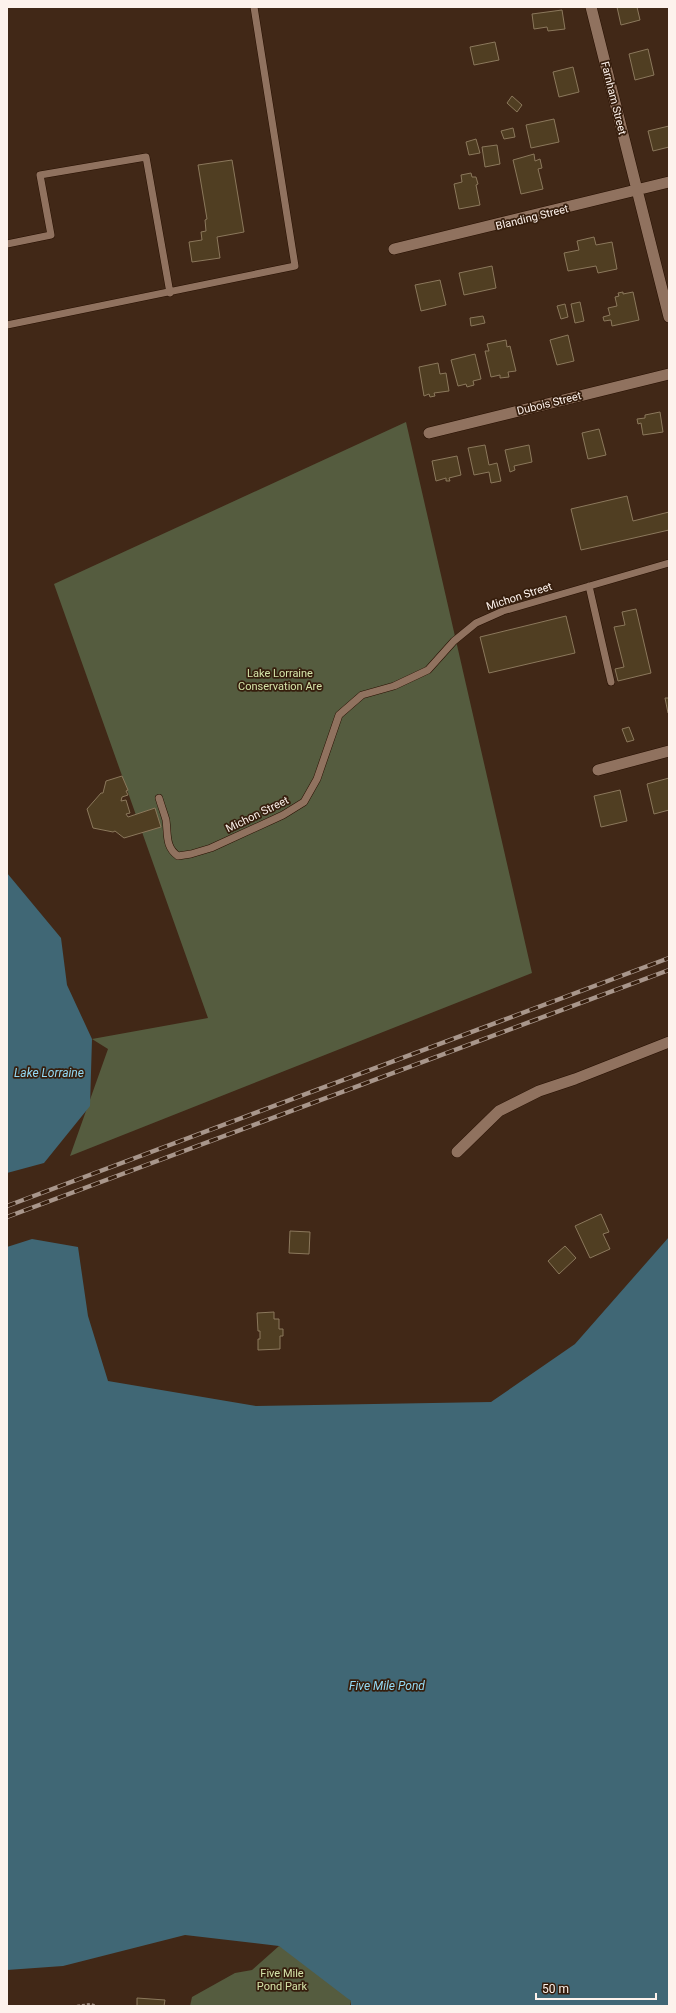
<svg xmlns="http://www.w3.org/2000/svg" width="676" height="2013" viewBox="0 0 676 2013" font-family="Roboto,sans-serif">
<rect width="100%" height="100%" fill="#412817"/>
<path fill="#555c3f" d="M406,422L532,973L70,1156L108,1049L92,1039L208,1018L54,584Z
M279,1946L313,1963L351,2001L350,2006H190L192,1997L235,1973L252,1970Z"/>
<path fill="#406775" d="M7,873L61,938L67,985L92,1039L90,1106L44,1163L7,1173Z
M669,1237V2006H351V2001L279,1946L185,1935L63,1966L7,1970V1247L32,1239L78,1247L88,1316L108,1381L256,1406L491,1402L575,1344Z"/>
<path fill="#503e22" stroke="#8b785c" d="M617,7H637L640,20L621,25Z
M562,10L565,29L548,31L547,27L534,29L532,14Z
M495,42L499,60L474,65L470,47Z
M648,49L654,75L635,80L629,54Z
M573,67L579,92L559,97L553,72Z
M512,96L522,105L517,112L507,103Z
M554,119L559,142L531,148L526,125Z
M669,126V147L653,151L648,131Z
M513,128L515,137L504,139L501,131Z
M476,139L480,153L469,155L466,142Z
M497,145L500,164L485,167L482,147Z
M534,154L535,161L540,159L542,168L538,169L543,189L521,194L513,160Z
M232,160L244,232L217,237L220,258L192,262L189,242L202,240L201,232L206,231L205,220L207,219L198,165Z
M471,173L472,177H476L478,184L476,185L480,205L459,209L454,184L462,182L461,175Z
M594,237L596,245L612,242L617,269L598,273L596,266L568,271L564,253L579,250L577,241Z
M492,266L496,288L464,295L459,273Z
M440,280L446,305L421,311L415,285Z
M623,292V294L633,292L639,320L612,326L611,320L604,321L603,317L610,315L608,308L617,306L615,297L619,296L618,293Z
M580,302L584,321L575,323L571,304Z
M565,304L568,317L561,319L557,306Z
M483,316L485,323L471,326L470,318Z
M568,335L574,361L557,365L550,340Z
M506,340L507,347L510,346L516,371L508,372L509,377L500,378V375L491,377L485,351H489L487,344Z
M475,354L481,379L473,381L474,385L467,387L466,384L458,386L451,360Z
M438,363L440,374L446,373L449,391L434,393L435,396L430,397L429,394L424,396L419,367Z
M660,412L663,432L643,435L641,423L638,424L637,419L645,418V415Z
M599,429L606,455L588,459L582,433Z
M485,445L489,465L497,463L501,481L491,483L489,472L474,475L468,448Z
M529,445L532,462L514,466L515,470L510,472L505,450Z
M457,456L461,475L449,478L450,481H446V478L436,481L432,461Z
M627,496L633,521L669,512V530L581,550L571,509Z
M636,609L651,673L618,681L615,669L624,667L614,627L625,625L622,612Z
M566,616L575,653L489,673L480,637Z
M665,698H669V713H668Z
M629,727L634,740L627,742L622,729Z
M122,776L128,790L126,791L128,795L122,797L121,801L126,800L130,813L126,814L128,817L155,808L161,827L124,838L115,831L113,832L93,828L87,809L101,793H103L106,781Z
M669,778V810L654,814L647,784Z
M620,790L627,821L601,827L594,796Z
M601,1214L609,1232L603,1234L610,1249L590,1258L575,1226Z
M290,1231L310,1232L309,1254L289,1253Z
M565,1246L576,1258L559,1274L548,1261Z
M274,1312V1319H279V1329H283V1336H280V1349L258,1350V1339H260V1331H258L257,1313Z
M137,1998L165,2000L164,2006H137Z"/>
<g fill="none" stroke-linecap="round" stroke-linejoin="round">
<defs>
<path id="service" d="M7,244L51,235L40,175L146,157L170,293
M7,325L295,266L254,7
M589,586L611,682
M159,798C161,805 164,813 166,820C168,834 165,847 178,856L191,854L211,848L283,815L304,802L317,779L339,715L362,695L394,686L428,670L454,641L476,623L503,611L669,563"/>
<path id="minor" d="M591,7L669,317
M394,249L669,182
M429,433L669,374
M598,770L669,751
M457,1152L499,1111L539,1091L575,1079L669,1042"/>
</defs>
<use href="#service" stroke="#271002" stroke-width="8"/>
<use href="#minor" stroke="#271002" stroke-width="12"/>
<path stroke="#9c8a7e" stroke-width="2.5" stroke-dasharray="3 2" stroke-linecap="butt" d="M77,2006L91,2004L96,2006"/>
<use href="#service" stroke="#90725f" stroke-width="7"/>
<use href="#minor" stroke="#90725f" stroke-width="11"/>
<defs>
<path id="rail" d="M7,1206L669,958
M7,1217L669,970"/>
</defs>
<use href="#rail" stroke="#a8968b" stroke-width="4.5"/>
<use href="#rail" stroke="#361e0d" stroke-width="3" stroke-dasharray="9" stroke-linecap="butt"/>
</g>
<g text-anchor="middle" stroke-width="3.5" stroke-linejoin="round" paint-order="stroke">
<g font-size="11" fill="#fdf2ec" stroke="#361e0d">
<text transform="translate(614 98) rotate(76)" y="4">Farnham Street</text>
<text transform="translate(532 217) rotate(-14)" y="4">Blanding Street</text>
<text transform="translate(549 403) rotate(-14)" y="4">Dubois Street</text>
<text transform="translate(519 596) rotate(-18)" y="4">Michon Street</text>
<text transform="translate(257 814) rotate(-26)" y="4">Michon Street</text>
</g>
<g font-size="11" fill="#d5e4a9" stroke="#361e0d">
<text x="280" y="677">Lake Lorraine<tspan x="280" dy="13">Conservation Are</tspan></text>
<text x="282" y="1977">Five Mile<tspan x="282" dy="13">Pond Park</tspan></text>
</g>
<g font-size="12" font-style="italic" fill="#94daf5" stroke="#361e0d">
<text x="49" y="1077">Lake Lorraine</text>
<text x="387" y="1690">Five Mile Pond</text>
</g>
</g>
<rect width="676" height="2013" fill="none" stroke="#fdf2ec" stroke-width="16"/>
<path d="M536 1993v6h120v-6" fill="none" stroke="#fdf2ec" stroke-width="2"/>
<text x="542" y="1993" font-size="12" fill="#fdf2ec" stroke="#361e0d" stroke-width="3" paint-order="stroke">50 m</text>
</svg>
